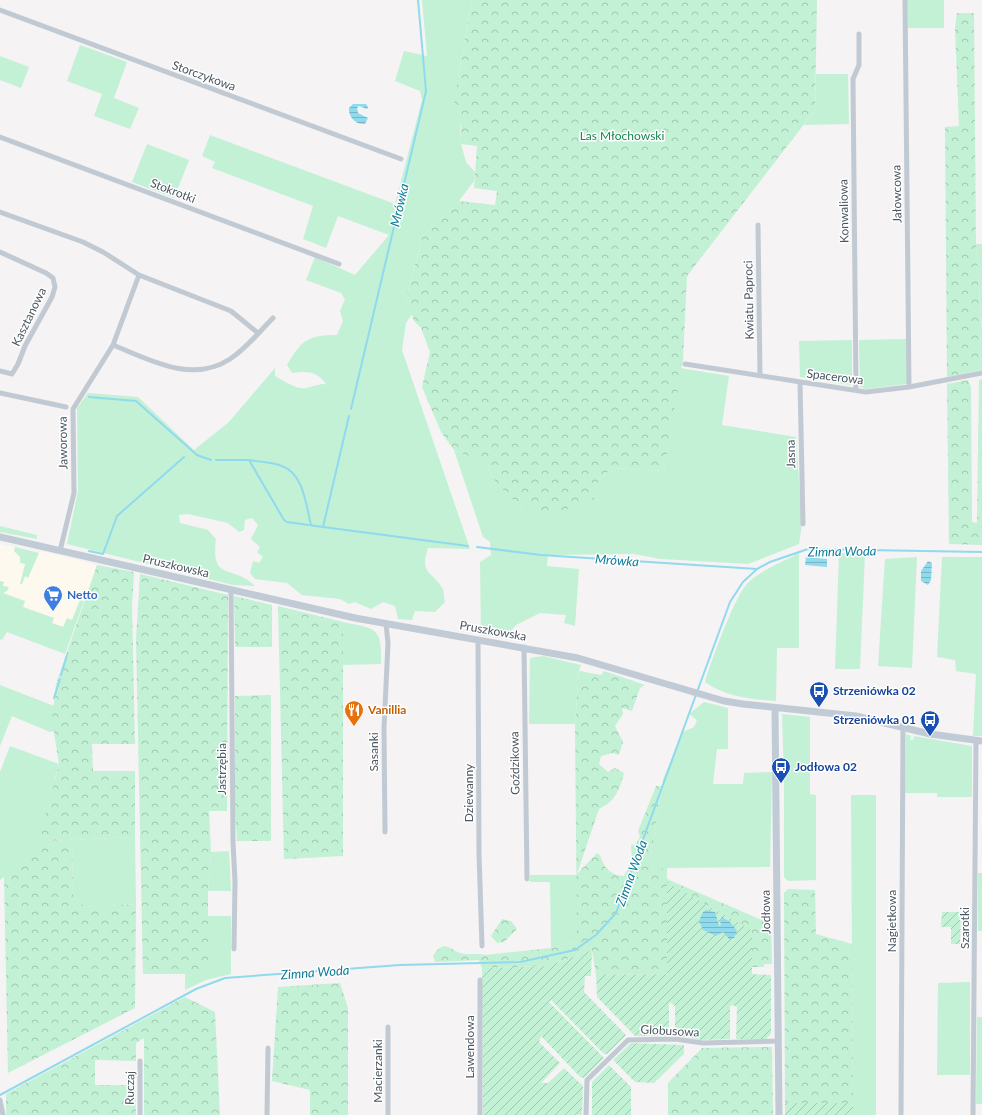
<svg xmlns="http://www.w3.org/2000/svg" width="982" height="1115" viewBox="0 0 982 1115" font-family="Lato,sans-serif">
<defs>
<pattern id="forest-crowns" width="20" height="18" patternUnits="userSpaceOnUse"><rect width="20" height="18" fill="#c3f1d5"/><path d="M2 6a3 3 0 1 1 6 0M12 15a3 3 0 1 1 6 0" fill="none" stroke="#a0c6b0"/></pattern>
<pattern id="garden-furrows" width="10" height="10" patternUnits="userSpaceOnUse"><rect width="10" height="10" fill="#c3f1d5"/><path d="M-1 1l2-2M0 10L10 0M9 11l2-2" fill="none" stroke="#a0c6b0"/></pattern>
<pattern id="water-rules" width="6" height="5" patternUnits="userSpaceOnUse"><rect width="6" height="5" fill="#90daee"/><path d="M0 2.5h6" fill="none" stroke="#78b4c4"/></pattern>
</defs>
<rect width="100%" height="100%" fill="#f5f3f3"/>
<path fill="#fdf9ef" d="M0,544L39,553L40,551L97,565L84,601L80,600L72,620L63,627L52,623L54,618L23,607L25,601L0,593Z"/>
<path fill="#c3f1d5" d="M422,0H472L458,78L461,144L466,162L475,172L474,181L459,201L422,238L406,299L412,314L406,323L402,350L470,549L428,548C419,575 433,571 443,589C444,592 444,598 445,602L435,612L415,611L412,620L398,619L395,606L383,602L371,609L355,602L349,604L340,599L302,595L287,583L255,579L250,573L253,561L259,563L263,557L257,552L260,547L251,539L258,525L252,518L245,520L244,530L239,532L228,523L188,514L179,515L180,523L208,530L216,539C210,583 234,564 255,586L233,585L67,544L78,491L77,408L88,393L138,397L194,450L229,422L275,368V376C284,381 296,390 307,388C314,386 319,384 326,384C317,371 306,371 292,373L287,365C302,340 307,335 337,335L343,321L340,311L345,299L341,293L306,280L315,257L355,275L389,235L338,216L326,248L303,239L313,206L212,168L215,162L202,156L210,135L395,204L422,100L420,91L395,81L404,51L427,56Z
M907,0H944V28H908Z
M80,45L127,62L114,98L139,108L130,129L94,116L102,94L67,81Z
M0,56L29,67L21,88L0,80Z
M816,74H848L849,124L804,125L815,110Z
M147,144L189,160L174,198L132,182Z
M976,244H982V331Z
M907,339V384L866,389L860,387L859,340Z
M852,340V383L850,385L800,377L799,341Z
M680,368L729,376L722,425L796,437L802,524L799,544L748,564L661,559L634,554L548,555L547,566L579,569L575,626L564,623L566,615L540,613L516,625L510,632L513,638L481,635L480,562L491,555L490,542L483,537L454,450L486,463L495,481H598L612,468L664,471Z
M0,526L37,535V539L0,532Z
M15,547L39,553L28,578L25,576L22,584H20L25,564L20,563V557L14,551Z
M799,553V648H777L776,701C751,699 725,697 705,682C711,662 735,594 749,582C764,568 782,563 799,553Z
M839,553L865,554L860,669H835Z
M917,557L912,668L878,666L885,559Z
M942,557H982V736H973L976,674L956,671L955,660L937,657Z
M0,581L4,582L3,586L9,587L7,591L3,593L25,601L23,607L54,618L52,623L63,627L67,618L72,620L80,600L84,601L65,654L7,632L2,640L0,639Z
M343,622C377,629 382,627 381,664L343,665Z
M543,656L581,665L579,671L575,724H529L530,658Z
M0,685L54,706V731L50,732L12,716L0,746Z
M704,702L728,708V749H717L713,784H743L744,773L772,772L770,867L667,868L655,871L650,861L663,779L683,732L694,727L697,720L689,714Z
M782,714L810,717V794L816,795V880L788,881L784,877V777Z
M906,734L911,736L910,740H913L914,736L972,746V797H937V793H905Z
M10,746L59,764L55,777L45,841L135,837L136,904L85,907L73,897L72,845H41L0,880V772Z
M851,795H876V1115H853Z
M229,851L231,891H208L211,852Z
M978,873H982V931H978Z
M530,875H577V941L551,948L550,882H530Z
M208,916H231V974L206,980L185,990V974L191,976L208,967Z
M970,982V1075H937L938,983Z
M977,1017H982V1104H976Z"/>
<path fill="url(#forest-crowns)" d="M472,0H817L815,110L687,276L683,359L664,471L612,468L598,481L594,499L556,513H542L516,503L495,481L486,463L454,450L441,432L422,387L430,352L421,328L414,321L406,299L422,238L459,201L495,205L497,191L474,188L477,146L461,144V127L454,101Z
M957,13H974L976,244L982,331V370L947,377L945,127L959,126L955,28Z
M982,379V545L949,544L947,384L968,380L971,387L972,522L977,523L979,380Z
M97,565L134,572L132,607L135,744H92L93,771H135V837L44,841L39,839L59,764L52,720L56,684Z
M140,574L228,595L227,811H209L211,852L208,891V968L191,976L185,974H143L136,639Z
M234,596L272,605V647H235Z
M278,606L343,622V856L284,859Z
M579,671L601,675L604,671L645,685L640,688L632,711L622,708L623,714L615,726L623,742L619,755L613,753L601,756L599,764L608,772L615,768L624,773C620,789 615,802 599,809L577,874L597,853L600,855C603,867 611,876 624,876L632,860L631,845L636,844L640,837L638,831L656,786H662L650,861L655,870L667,868V879L771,924L772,964H764V967H752L751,951L667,883V974L596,975L592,950L548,966L482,968L479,960L435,962L433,956C445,936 451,953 465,954C472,955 478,953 485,955L551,948L577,941L575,724Z
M271,695V841H237L235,813V696Z
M41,845H72L73,896L85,907L136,904L135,1008L8,1073L4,876Z
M788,889L815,890L816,934L852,944L853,1103H785L784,893Z
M502,919L511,921L517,929L504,942L497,943L491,936Z
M340,983L348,1008V1115H310V1090L272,1081L278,987Z
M185,997L215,1012L220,1115H144V1038L136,1043V1061L95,1060V1085H135L136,1115H6V1094Z
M772,1047L773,1115H668V1083L702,1048Z"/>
<path fill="url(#garden-furrows)" d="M667,882L749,929L752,932V974L771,975V1034L766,1039H736L737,1007L733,1005L730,1006V1039L702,1040L675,1035V1006L669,1002V1036H635L597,997L596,975L667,974Z
M942,912H961L960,944H951V927H941Z
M592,950L591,976H585L584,992L626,1035L607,1054H604L551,1000L549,1002L604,1058L584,1078L580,1077L541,1036L539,1042L560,1063L541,1083H548L564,1068L583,1086L582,1115H483L482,968L548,966Z
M631,1043L684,1045V1054L654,1083L635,1082L613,1060Z
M609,1065L631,1087V1115H592V1082Z
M785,1103H853V1115H785Z"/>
<path fill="url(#water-rules)" d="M366,104L368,107L367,109L359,106L357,108L358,113L368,118L365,124C356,125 348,117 349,108L353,104Z
M806,557L827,559V567L805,565Z
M928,561L932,563L931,580L928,585L921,581V571Z
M706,910L715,912L719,926L721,925L720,920L722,917L730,922L737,931L734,938L729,939L723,932L716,936L703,930L699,921L703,912Z"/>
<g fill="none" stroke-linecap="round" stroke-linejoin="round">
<path stroke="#90daee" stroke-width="2" d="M89,397L136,401L197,455L211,460
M351,409L426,91L418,0
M349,416L323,527L468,546
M216,460H249L284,520L287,522L323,527
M249,460C260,462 272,462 282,466C304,474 306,506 311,525
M477,547L541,555L757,569
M89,551L103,554L117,516L184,457
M61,675L67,655
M54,698L60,679
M0,1095L196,989L225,978L400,965L520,962L575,950L596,935L616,913L730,602L743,582L757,569L770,562L808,549L982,552"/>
<path stroke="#c1cad2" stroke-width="5" d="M905,0L909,387
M0,10L401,159
M0,137L339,264
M0,212L83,242L103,252L139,275L231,311L258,333
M758,225L760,376
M0,252L46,273L53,278L55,287L52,297L25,346L18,364L12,374L0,371
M113,345C150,360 192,384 230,359C246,349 259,332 273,318
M685,364L866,392L909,387L982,373
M800,383L803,524
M856,390L853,79L859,65V34
M0,393L66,407
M60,551L74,493L73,409L113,345L139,275
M231,589L233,842L235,881L234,949
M478,640L479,854L482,946
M524,647L527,879
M385,832L384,728L388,643L386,624
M480,980V1115
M388,1027V1115
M0,1100L3,1115
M140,1115V1061
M267,1115L268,1048
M586,1115L587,1080L628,1040L675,1039L703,1043L779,1041
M901,1115L903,728
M973,1115L976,741"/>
<path stroke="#c1cbd6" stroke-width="7" d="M0,537L355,618L578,658L724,701L743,704L856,716L930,734L982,741
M775,708L779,1115"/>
</g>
<defs>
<symbol id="supermarket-pin" viewBox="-11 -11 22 30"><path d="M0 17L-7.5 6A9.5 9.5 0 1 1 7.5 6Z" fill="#3f7fe0" stroke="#fff"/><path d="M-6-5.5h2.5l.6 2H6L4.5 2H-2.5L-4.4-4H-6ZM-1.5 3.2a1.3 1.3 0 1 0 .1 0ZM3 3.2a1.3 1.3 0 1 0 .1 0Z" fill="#fff"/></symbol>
<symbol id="bus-pin" viewBox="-11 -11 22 30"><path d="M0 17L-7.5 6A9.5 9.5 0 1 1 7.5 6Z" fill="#1a4fb4" stroke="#fff"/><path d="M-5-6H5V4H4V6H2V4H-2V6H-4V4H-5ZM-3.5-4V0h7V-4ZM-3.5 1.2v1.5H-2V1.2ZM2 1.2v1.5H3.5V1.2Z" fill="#fff"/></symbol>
<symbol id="restaurant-pin" viewBox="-11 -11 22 30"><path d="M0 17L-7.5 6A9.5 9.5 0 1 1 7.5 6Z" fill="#e8710a" stroke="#fff"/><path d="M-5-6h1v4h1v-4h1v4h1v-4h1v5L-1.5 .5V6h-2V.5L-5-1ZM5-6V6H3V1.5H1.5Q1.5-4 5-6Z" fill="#fff"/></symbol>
</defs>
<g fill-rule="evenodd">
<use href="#supermarket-pin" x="42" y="584" width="22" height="30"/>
<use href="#bus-pin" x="808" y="680" width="22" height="30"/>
<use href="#restaurant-pin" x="343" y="699" width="22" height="30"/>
<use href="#bus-pin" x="919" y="709" width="22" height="30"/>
<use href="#bus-pin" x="770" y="756" width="22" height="30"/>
</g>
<g text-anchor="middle" stroke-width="3" stroke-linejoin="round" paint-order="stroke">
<g font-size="12" fill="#4a5661" stroke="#fff">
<text transform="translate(204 76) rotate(20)" y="4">Storczykowa</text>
<text transform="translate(173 191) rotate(21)" y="4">Stokrotki</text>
<text transform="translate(897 194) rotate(-91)" y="4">Jałowcowa</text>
<text transform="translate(844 211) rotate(-91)" y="4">Konwaliowa</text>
<text transform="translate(749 300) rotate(-91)" y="4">Kwiatu Paproci</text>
<text transform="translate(29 317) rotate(-64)" y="4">Kasztanowa</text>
<text transform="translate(835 377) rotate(7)" y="4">Spacerowa</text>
<text transform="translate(63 443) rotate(-91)" y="4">Jaworowa</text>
<text transform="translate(791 454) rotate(-91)" y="4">Jasna</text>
<text transform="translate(176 566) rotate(13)" y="4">Pruszkowska</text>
<text transform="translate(493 631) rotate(10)" y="4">Pruszkowska</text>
<text transform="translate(374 752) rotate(-90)" y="4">Sasanki</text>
<text transform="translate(515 763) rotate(-91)" y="4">Goździkowa</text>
<text transform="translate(222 769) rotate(-90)" y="4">Jastrzębia</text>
<text transform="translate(469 793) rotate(-90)" y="4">Dziewanny</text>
<text transform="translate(766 912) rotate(-91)" y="4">Jodłowa</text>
<text transform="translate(892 921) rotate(-90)" y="4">Nagietkowa</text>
<text transform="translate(965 928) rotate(-90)" y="4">Szarotki</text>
<text transform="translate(670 1031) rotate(3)" y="4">Globusowa</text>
<text transform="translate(470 1047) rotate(-90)" y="4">Lawendowa</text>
<text transform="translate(378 1071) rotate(-90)" y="4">Macierzanki</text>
<text transform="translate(130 1088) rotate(-89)" y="4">Ruczaj</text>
</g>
<g font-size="12" fill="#17864f" stroke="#fff">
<text x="622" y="140">Las Młochowski</text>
</g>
<g font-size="12" font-weight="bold" fill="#366cbe" stroke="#fff" text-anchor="start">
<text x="67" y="599">Netto</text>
</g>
<g font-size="12" font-weight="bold" fill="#164399" stroke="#fff" text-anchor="start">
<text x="833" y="695">Strzeniówka 02</text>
<text x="916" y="724" text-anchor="end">Strzeniówka 01</text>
<text x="795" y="771">Jodłowa 02</text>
</g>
<g font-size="12" font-weight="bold" fill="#c56008" stroke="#fff" text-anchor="start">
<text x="368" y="714">Vanillia</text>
</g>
<g font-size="13" font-style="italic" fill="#0c7c9b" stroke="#fff">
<text transform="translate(399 205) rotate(-77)" y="5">Mrówka</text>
<text transform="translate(842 551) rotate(-1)" y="5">Zimna Woda</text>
<text transform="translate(617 560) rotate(4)" y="5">Mrówka</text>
<text transform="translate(631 873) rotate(-70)" y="5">Zimna Woda</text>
<text transform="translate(315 972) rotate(-4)" y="5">Zimna Woda</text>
</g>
</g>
</svg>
